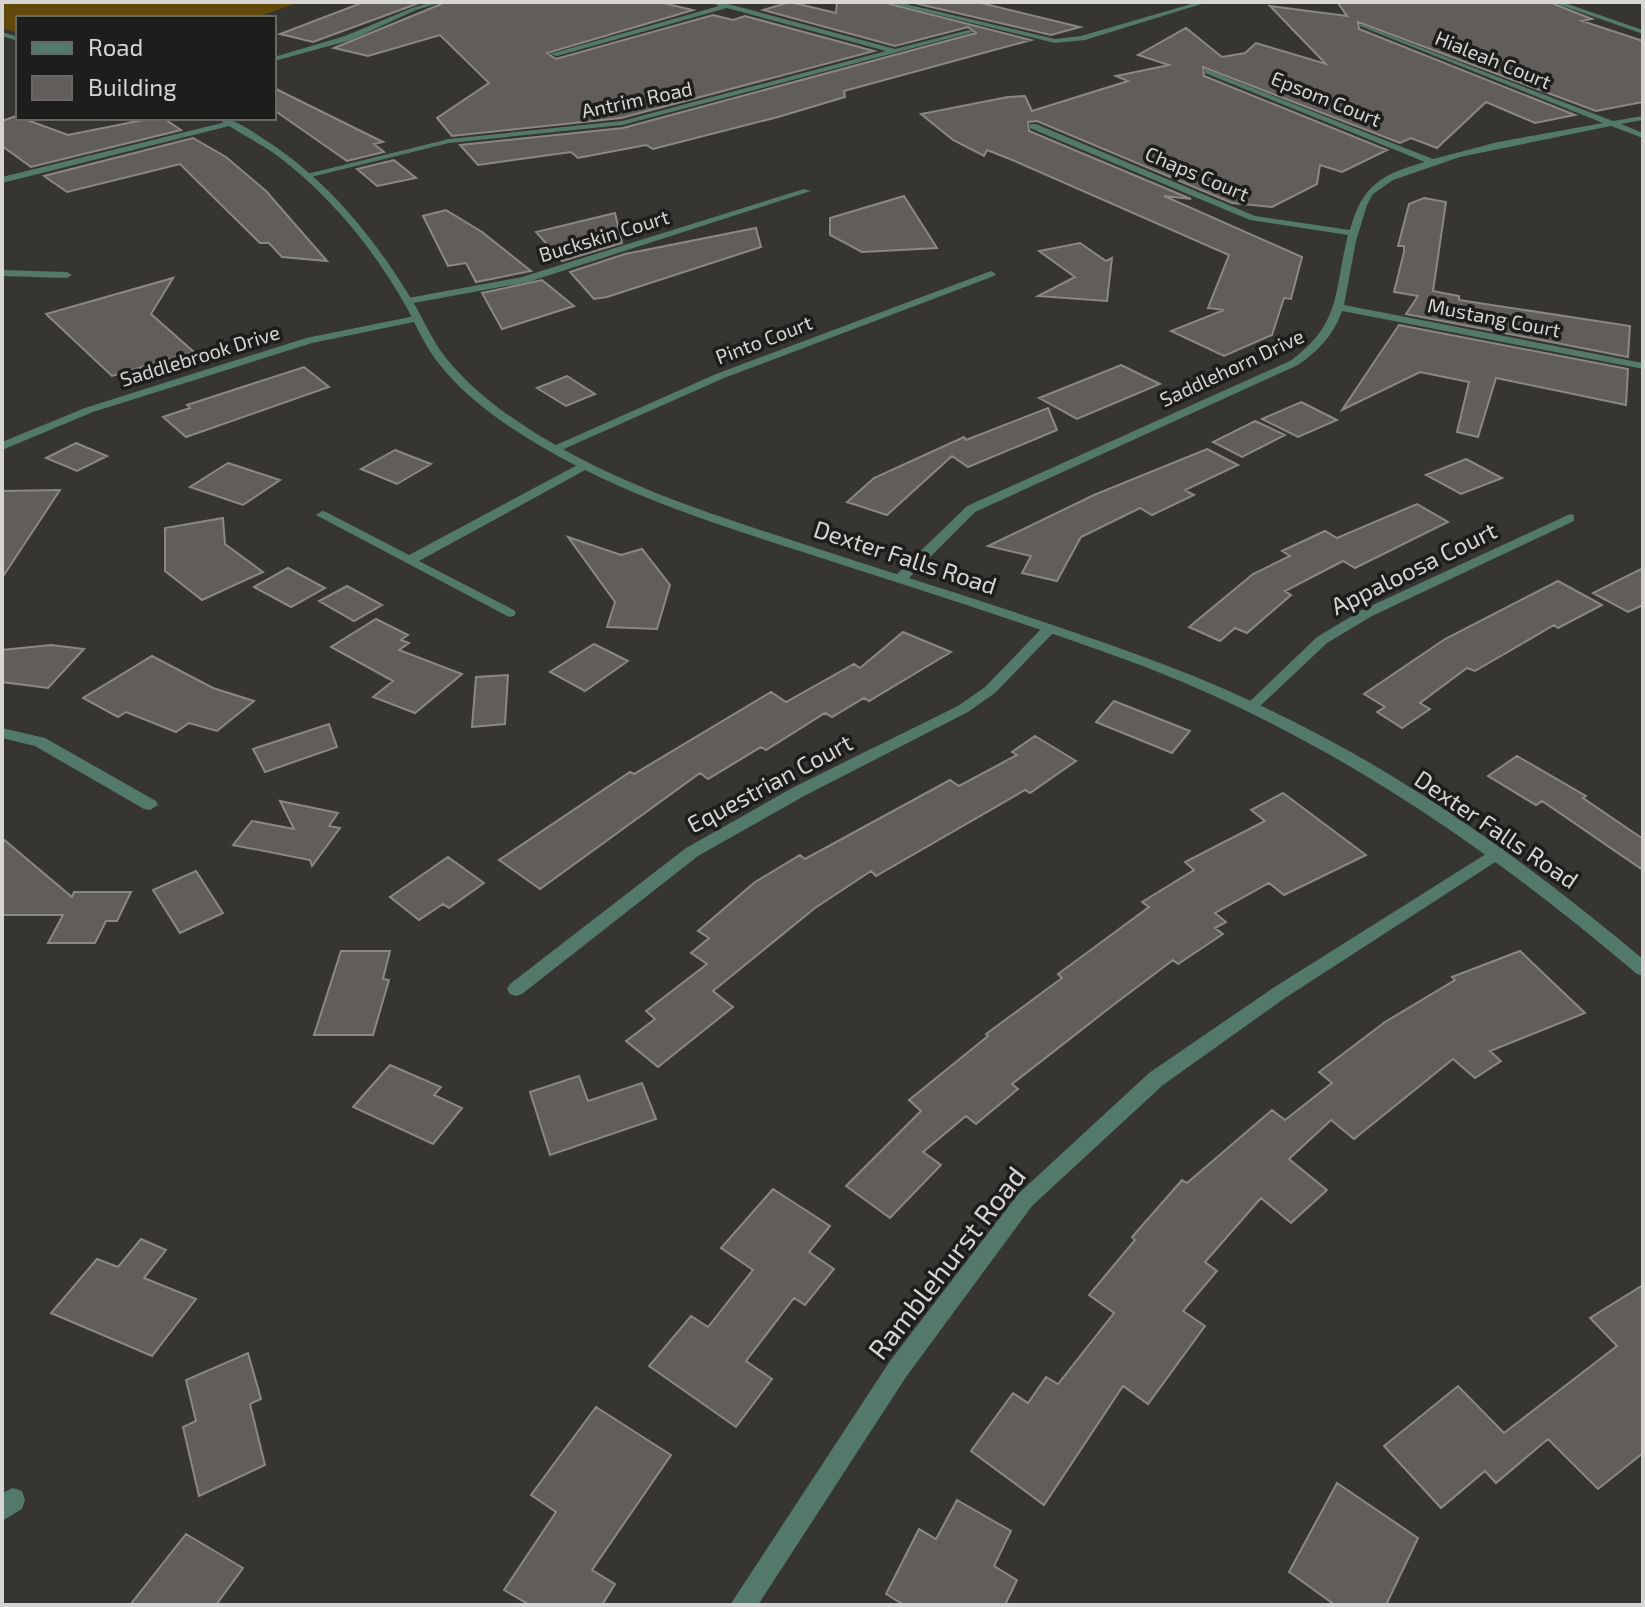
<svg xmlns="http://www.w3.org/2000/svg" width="1645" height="1607" viewBox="0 0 1645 1607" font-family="'Exo 2',sans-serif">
<rect width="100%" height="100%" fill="#373532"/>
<path fill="#61480b" d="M2,2H300L255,18H18V33L2,28Z"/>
<path fill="#605d5a" stroke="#8b8784" stroke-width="2" d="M364,2H422L313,42L280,34Z
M446,2H659L693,10L547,53L556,59L713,15L733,20L745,16L874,51L621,118L452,136L437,118L489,83L440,35L368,56L334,48Z
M790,2L836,13L837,2H882L1031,40L844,91L845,97L778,117L653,149L646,145L578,158L571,152L478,165L460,145L623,128L976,33L968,27L895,46L763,10Z
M910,2H977L1080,27L1051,35Z
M1549,2L1592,19L1582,21L1643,41V102L1596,111L1358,22L1359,29L1575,115L1535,123L1486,102L1437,148L1411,138L1400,143L1203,67L1204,76L1387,150L1342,172L1320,165L1317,184L1272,207L1232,203L1037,121L1028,122L1029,131L1191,199L1164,196L1302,257L1291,299L1284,298L1272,335L1224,356L1171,331L1224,310L1208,308L1229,255L1010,159L987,150L984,156L953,140L921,114L1008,97L1025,96L1032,111L1128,81L1116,76L1169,65L1138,55L1186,28L1222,57L1245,53L1256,43L1326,64L1270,6L1347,16L1338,3Z
M274,88L383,142L374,144L384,152L347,161L274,110Z
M16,116L68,135L153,118H163L181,130L31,167L2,146V121Z
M193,138L226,157L266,191L327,261L282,257L269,243H260L180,164L67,192L44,176Z
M394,160L416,178L377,186L357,169Z
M904,196L937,248L862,252L830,235V218Z
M1424,198L1446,202L1433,291L1459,296V300L1630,326L1628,357L1406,314L1418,296L1394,292L1404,252V246H1398L1409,204Z
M446,210L482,232L531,271L476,282L466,263L448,266L423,216Z
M615,213L622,243L562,261L536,232Z
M756,228L761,247L607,297L594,299L570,272L625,254Z
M1080,243L1106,261L1112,258L1107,301L1038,296L1075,277L1039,251Z
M173,278L151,314L194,352L112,376L46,314Z
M542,280L574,306L502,329L482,293Z
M1399,325L1628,369L1626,405L1496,378L1478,437L1457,432L1469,382L1420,372L1342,410Z
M1121,365L1160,384L1077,419L1039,398Z
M304,367L329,387L186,437L163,417L190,408L187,405Z
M567,376L595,394L566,406L537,388Z
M1301,402L1337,420L1298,437L1262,419Z
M1048,408L1057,430L968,467L952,456L887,515L847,502L874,478L964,437L966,440Z
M1255,421L1285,435L1242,457L1213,442Z
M76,443L107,456L77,471L46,458Z
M1207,449L1238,465L1185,490L1194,495L1152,515L1140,508L1081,537L1057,581L1022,573L1031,556L988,546L1094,495Z
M395,450L431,464L397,484L361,469Z
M1466,459L1502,478L1461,494L1426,475Z
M228,463L280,480L243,505L190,487Z
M60,490L2,578V491Z
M1417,504L1448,522L1355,568L1343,561L1285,591L1291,595L1247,633L1235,628L1220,641L1189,627L1253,574L1290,556L1282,551L1325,531L1337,538Z
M223,518L225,544L263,572L202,600L165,571V528Z
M568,537L621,555L642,549L670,585L657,629L607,627L615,602Z
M288,568L325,588L291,607L254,587Z
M1643,568V605L1628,612L1593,593Z
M1558,581L1602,605L1558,628L1554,625L1475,671L1467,668L1420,703L1430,709L1402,728L1377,712L1385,707L1364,694L1445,639Z
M347,586L382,605L354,621L319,601Z
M376,619L408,635L401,640L409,643L399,650L462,674L415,713L373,697L393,681L331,647Z
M903,632L951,652L869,701L864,698L832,717L825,713L766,750L761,747L708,779L700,773L540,889L499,860L630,772L634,774L771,692L786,702L854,664L860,668Z
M594,644L628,661L585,691L550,672Z
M51,645L84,649L48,688L2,682V650Z
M152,656L213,688L254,701L217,731L189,723L176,732L126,712L118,717L83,698Z
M508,675L505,724L472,727L476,677Z
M1114,701L1190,731L1172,753L1096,722Z
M329,724L337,747L265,772L253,749Z
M1035,736L1076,761L1030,793L1025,790L876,876L871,871L815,908L713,991L733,1007L658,1067L626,1041L655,1019L646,1011L707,964L691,953L709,938L698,931L755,882L800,855L805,859L950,780L959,786L1017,755L1012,752Z
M1517,756L1586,796L1583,798L1643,839V870L1542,801L1536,805L1488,776Z
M1283,793L1366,855L1284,895L1269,883L1215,913L1226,922L1215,928L1223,934L1178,964L1173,960L1112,1006L1012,1084L1018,1089L976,1124L966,1116L923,1152L941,1165L890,1218L846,1186L921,1111L909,1100L988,1036L986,1034L1062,978L1058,974L1149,907L1142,902L1194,870L1185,862L1265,821L1251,810Z
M280,801L338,813L329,826L340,828L312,866L310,860L233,845L252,821L294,829Z
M2,838L72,897L74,892H131L117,921H106L95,943H48L63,915H2Z
M448,857L484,883L449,908L443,904L419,920L390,897Z
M196,871L223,913L180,933L153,890Z
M341,951H390L383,979L389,980L373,1035H314Z
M1520,951L1585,1013L1490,1051L1501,1061L1475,1078L1453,1059L1354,1139L1331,1120L1289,1159L1327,1190L1291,1223L1261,1198L1205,1262L1217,1271L1183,1311L1205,1326L1148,1404L1123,1386L1044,1505L971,1451L1013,1393L1028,1403L1046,1377L1058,1384L1114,1313L1089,1295L1135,1240L1132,1237L1182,1180L1187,1183L1272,1110L1285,1120L1332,1083L1319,1072L1385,1022L1455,980L1452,977Z
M390,1065L441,1087L434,1095L462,1108L433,1144L353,1107Z
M579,1076L588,1101L642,1083L656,1119L550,1155L530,1092Z
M773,1189L830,1226L809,1252L834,1269L805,1305L794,1298L746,1361L772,1379L736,1427L649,1366L691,1316L708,1327L753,1270L721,1248Z
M141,1239L166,1250L144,1278L196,1299L152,1356L51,1313L97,1259L118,1267Z
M1643,1285V1453L1598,1489L1548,1439L1496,1483L1485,1471L1441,1508L1384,1446L1458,1386L1504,1433L1617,1346L1590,1318Z
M248,1353L261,1399L250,1404L265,1465L199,1496L183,1427L196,1421L186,1380Z
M596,1407L671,1455L592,1570L615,1584L602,1605H530L504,1590L556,1512L531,1495Z
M1337,1483L1418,1538L1386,1605H1335L1289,1572Z
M957,1500L1011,1531L994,1566L1017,1580L1005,1605H904L886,1594L919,1529L936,1539Z
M186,1534L243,1568L216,1605H130Z"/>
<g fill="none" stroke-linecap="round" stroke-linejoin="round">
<path fill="#527969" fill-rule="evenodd" d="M432,2H443L416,10L351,40L274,61V57L345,36L412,8Z
M710,2H721L895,49L969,30L973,32L622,125L449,143L307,178L303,175L449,139L622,121L886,51L727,8L557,56L550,54L719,6Z
M885,2H897L1055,39L1081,36L1198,2H1208L1085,40L1055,43Z
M1552,2H1562L1643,30V34Z
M1360,24L1613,121L1643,116V120L1621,124L1643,133V138L1611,126L1460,157L1393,180L1373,194L1367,205L1356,241L1344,305L1643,363V369L1342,311C1334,335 1318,351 1298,365L975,512L907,580H897V574L967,506L1290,361C1342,324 1334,290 1348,235L1250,220L1030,128V124H1036L1255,216L1350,230C1362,185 1382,174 1425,162L1205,73V69L1433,159L1498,142L1603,123L1360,26Z
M230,121L233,125L2,183V177Z
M804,189L811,191L528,282L408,304L403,301L408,298L522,277Z
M2,270L67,272L72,275L67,278L2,276Z
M991,271L996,274L994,276L724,378L557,452L553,453L547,449L716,374Z
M415,316L420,319L419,321L312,343L93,412L2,450V442L85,408L306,338Z
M583,462L587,463V469L419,561L514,610L516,613L514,616L509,617L316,515L322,511L326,512L409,555Z
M1570,514L1574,515V521L1372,616L1327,643L1257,709H1247L1245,706L1317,637L1362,610Z
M1049,625L1056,629L1054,632L995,693L968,712L806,795L698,856L522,994L516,996L510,994L507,989L510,984L686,848L794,787L958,706L985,687L1044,626Z
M2,728L45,738L156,801L158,805L150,810L144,809L35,746L2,738Z
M1497,847L1503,849L1505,853L1503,857L1285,998L1163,1085L1032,1206L906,1377L758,1605H730L890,1361L1018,1194L1149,1073L1273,988Z
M13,1488L22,1491L25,1500L22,1509L2,1521V1493Z"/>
<path fill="#527969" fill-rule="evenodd" d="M2,32L18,37V41L2,36Z
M217,118C236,118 254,133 270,143C327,181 371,234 407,292C421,313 430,338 446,358C471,389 503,413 537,434C613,481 695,509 779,536C860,563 942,588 1023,615C1100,641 1179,667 1253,702C1395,767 1524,859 1643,959V976L1637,974C1484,844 1320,732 1132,662C1025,623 917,589 809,554C721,526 636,499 556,455C512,430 467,401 436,360C424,344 416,325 407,308C390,278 371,250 349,224C327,198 302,174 275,154C256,141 235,131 217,118Z"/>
</g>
<g text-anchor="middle" stroke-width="7" stroke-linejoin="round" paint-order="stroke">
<g font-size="20" fill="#d6d5d3" stroke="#1d1d1b">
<text transform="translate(1493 60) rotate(22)" y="7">Hialeah Court</text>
<text transform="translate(1326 99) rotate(22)" y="7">Epsom Court</text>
<text transform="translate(637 100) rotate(-12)" y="7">Antrim Road</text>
<text transform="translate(1197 174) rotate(23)" y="7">Chaps Court</text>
<text transform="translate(604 236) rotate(-17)" y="7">Buckskin Court</text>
<text transform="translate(1494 318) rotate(11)" y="7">Mustang Court</text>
<text transform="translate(764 340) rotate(-21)" y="7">Pinto Court</text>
<text transform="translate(200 356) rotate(-17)" y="7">Saddlebrook Drive</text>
<text transform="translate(1232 368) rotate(-25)" y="7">Saddlehorn Drive</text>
</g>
<g font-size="24" fill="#d6d5d3" stroke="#1d1d1b">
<text transform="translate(905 558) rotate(18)" y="8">Dexter Falls Road</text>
<text transform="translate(1414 569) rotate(-26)" y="8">Appaloosa Court</text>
<text transform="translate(770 784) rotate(-28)" y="8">Equestrian Court</text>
<text transform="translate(1496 830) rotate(34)" y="8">Dexter Falls Road</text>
</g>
<g font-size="28" fill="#d6d5d3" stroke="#1d1d1b">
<text transform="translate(947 1263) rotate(-52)" y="10">Ramblehurst Road</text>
</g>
</g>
<rect width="1645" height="1607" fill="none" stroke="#d6d5d3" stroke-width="8"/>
<rect x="16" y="16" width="260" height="104" fill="#1d1d1b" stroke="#676765" stroke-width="2"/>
<rect x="32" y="42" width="40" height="12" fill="#527969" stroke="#676765" stroke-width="2"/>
<text x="88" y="56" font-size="24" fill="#d6d5d3">Road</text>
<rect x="32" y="76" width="40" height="24" fill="#605d5a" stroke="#676765" stroke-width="2"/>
<text x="88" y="96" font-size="24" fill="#d6d5d3">Building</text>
</svg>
